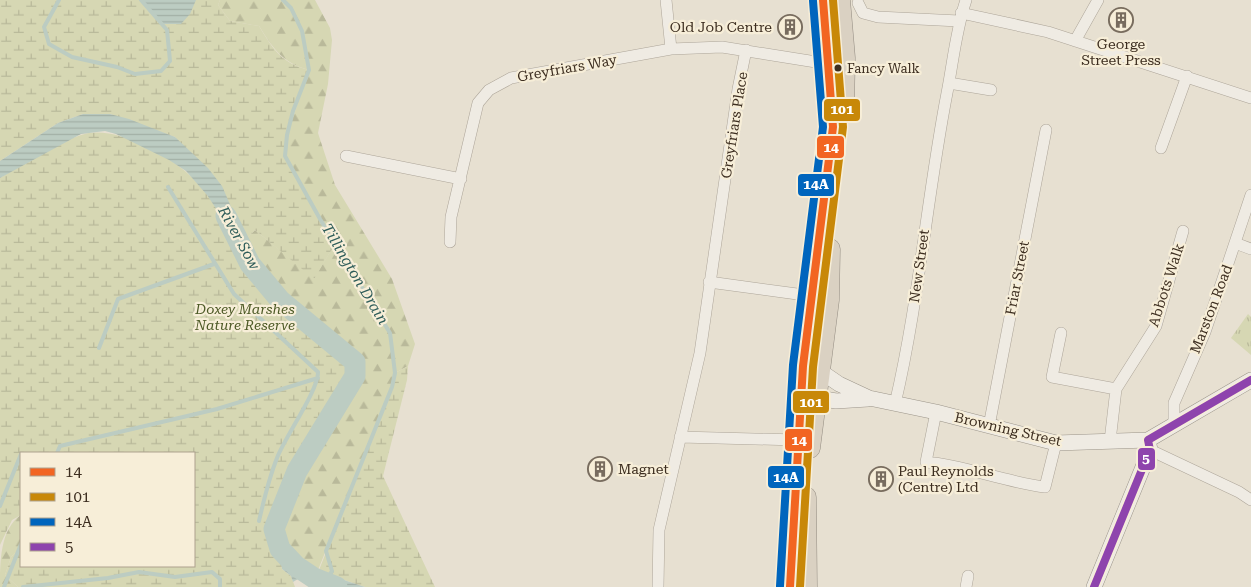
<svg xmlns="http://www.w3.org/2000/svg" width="1251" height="587" viewBox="0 0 1251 587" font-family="'Roboto Serif',serif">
<defs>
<pattern id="grass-tufts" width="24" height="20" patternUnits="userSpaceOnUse" patternTransform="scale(1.25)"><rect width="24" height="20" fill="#d6d7b3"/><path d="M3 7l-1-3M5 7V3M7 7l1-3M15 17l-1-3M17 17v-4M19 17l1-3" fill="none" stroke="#b9b99a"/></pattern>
<pattern id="forest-firs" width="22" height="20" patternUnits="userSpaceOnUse" patternTransform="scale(1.25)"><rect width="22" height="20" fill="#d6d7b3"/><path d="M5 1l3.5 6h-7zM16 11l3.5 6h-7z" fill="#b9b99a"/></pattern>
<pattern id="wetland-marsh" width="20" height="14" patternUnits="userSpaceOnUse" patternTransform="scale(1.25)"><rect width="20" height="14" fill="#d6d7b3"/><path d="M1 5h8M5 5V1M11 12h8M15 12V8" fill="none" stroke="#b9b99a"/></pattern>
<pattern id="water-rules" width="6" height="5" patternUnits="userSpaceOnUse" patternTransform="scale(1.25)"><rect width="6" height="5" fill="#bcccc2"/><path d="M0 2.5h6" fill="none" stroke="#a2b0a6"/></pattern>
</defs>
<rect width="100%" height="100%" fill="#e7e0d1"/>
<path fill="url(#grass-tufts)" d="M1248,314L1251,317V355L1231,338Z"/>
<path fill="url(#forest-firs)" d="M220,0H315L330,28L332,40L328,84L318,133L335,185L392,279L415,344L408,366L395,373L392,387L318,570L307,566L297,553L280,549L274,529L297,471L355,376V362C314,324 267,296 240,245L255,230L314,278L335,244L285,156L287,135L309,70C282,63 273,48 259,26L230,21L218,5Z
M21,515V548L11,557L5,575L18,587H0C0,562 0,529 21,515Z"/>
<path fill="url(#wetland-marsh)" d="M0,0H220L218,5L230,21L259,26C273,49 281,63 309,70L287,135L285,156L335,244L314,279L255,230L240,246C267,296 314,325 355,362V376L297,471L274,529L280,549L282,569L291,576L295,587H18L5,575L11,557L21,548V566H194V453H21V515L12,520L0,545V178C23,164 56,143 81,135C112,124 161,151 185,171C207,189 222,217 238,241L175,137L110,114H83L58,123L0,161Z
M408,366L407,380L383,476L435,587H365L332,576L333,572L329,575L319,570L392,387L395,373Z"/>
<path fill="url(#water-rules)" d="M141,0H196L190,14L181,24H164Z
M83,114H110L129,119L175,137L208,168L222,186L232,209L239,243L207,195L186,171L169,160L116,134L105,131L81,134L0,178V161L58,123Z
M280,549L297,553L307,566L328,575L331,570L334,571L332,576L365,587H315L298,579L293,582L291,576L282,569Z"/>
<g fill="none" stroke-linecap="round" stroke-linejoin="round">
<path stroke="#bcccc2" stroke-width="4" d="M59,0L44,27L49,44L72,57L117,67L135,74L161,71L170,61L167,30L141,0
M283,0L291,8L302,31L309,70L293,111L287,135L285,156L320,219L390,333L395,373L392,387L326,551L332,571L330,574
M168,187L234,294L318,372C319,389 285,437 277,458C269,478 264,499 259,521
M99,348L118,299L214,264
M57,453L60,446L217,409L318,378
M0,506L21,454
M4,587L21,544
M23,587L108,578L139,572L175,577L212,572L220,579V587"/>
<path stroke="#bcccc2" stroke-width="21" d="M226,216L250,264L280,300L355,362V376L297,471L274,529L280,549L296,566L314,578L337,587"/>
<defs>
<path id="street" d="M666,0L671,49
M858,3L863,13L878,17L959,21
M961,13L1048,32L1251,98
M1075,41L1098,0
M949,83L991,90
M1161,148L1187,76
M346,156L461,179
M450,242L451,217L478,103L489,90L511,78L671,49L722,47L816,62L829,60
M1235,243L1251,249
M709,282L812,296
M1061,333L1052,377L1116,389L1156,326L1183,231
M895,404C919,302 927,196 947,93C953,62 956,30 966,0
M936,412L926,462C967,466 1005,482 1045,487L1056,443
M1174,423V403L1205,332L1251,195
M989,426L1046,130
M680,437L797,440
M1110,441L1116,389
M1150,450L1239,492L1251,500
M658,587L659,530L700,353L738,89L746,50
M966,587L968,576"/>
<path id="secondary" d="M820,371L839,384L869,398L936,412L1056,443L1148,440
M806,396L836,401L868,399
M1148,440L1251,380
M1094,587L1150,450L1148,440"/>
<path id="highway" d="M840,0L845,58L844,110
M810,448L829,300L830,249
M806,497L807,587
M790,587L803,366L833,127L823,0"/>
</defs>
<use href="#street" stroke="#ada599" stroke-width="12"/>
<use href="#secondary" stroke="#9c958a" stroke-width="16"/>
<use href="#highway" stroke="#928b80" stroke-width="21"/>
<use href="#street" stroke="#efebe3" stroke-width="11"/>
<use href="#secondary" stroke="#efebe3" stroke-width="15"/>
<use href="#highway" stroke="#dad1c2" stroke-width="20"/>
<defs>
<path id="bus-1" d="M790,587L803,366L833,127L823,0"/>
<path id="bus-2" d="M800,587L813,367L843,127L833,0"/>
<path id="bus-3" d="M780,586L793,365L823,127L813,1"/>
<path id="bus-4" d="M1094,587L1150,450L1148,440L1251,380"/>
</defs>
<use href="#bus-1" stroke="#f7eed8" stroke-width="11"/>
<use href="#bus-2" stroke="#f7eed8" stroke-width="11"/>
<use href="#bus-3" stroke="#f7eed8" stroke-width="11"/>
<use href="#bus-4" stroke="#f7eed8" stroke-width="11"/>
<use href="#bus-1" stroke="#f26522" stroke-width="8"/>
<use href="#bus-2" stroke="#c88808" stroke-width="8"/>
<use href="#bus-3" stroke="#0065bd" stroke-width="8"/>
<use href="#bus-4" stroke="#8e44ad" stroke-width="8"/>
</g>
<defs>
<symbol id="building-ring" viewBox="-11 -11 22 22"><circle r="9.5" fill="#f7eed8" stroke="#786c5e" stroke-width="1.5"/><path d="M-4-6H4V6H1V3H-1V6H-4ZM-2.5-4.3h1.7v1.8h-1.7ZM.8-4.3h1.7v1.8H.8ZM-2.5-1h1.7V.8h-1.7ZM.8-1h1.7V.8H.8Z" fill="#786c5e"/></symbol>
</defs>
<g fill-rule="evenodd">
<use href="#building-ring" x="1107" y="6" width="28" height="28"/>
<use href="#building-ring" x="776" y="13" width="28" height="28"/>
<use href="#building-ring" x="586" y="455" width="28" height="28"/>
<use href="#building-ring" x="867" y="465" width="28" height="28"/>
</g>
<circle fill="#3d2e20" stroke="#f7eed8" stroke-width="2" cx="838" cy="68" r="4.5"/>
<g text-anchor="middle" stroke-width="4.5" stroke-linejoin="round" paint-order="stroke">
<g font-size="13" fill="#3d2e20" stroke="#f7eed8" text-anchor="start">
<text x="847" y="73">Fancy Walk</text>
</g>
<g font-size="14" fill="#3d2e20" stroke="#f7eed8" text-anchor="start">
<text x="772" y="32" text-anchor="end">Old Job Centre</text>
<text x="1121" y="49" text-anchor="middle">George<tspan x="1121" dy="16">Street Press</tspan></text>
<text x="618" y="474">Magnet</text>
<text x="898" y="476">Paul Reynolds<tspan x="898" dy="16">(Centre) Ltd</tspan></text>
</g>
<g font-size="14" fill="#3d2e20" stroke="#f7eed8">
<text transform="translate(567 68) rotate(-10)" y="5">Greyfriars Way</text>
<text transform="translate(734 125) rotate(-81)" y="5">Greyfriars Place</text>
<text transform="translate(919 266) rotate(-82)" y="5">New Street</text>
<text transform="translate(1017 278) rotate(-79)" y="5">Friar Street</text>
<text transform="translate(1166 285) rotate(-72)" y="5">Abbots Walk</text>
<text transform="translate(1211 309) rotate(-69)" y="5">Marston Road</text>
<text transform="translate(1008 429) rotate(13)" y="5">Browning Street</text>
</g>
<g font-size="14" font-style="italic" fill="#4d5a26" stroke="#f7eed8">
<text x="245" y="314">Doxey Marshes<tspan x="245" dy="16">Nature Reserve</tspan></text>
</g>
<g font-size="15" font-style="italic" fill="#2f5d5a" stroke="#f7eed8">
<text transform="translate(239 238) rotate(61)" y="5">River Sow</text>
<text transform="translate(355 274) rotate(59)" y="5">Tillington Drain</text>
</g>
</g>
<g stroke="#f7eed8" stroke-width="2">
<rect x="823" y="98" width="38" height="24" rx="5" fill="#c88808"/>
<rect x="816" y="135" width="29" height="24" rx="5" fill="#f26522"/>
<rect x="797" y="173" width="38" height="24" rx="5" fill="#0065bd"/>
<rect x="792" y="390" width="38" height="24" rx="5" fill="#c88808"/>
<rect x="784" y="428" width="29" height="24" rx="5" fill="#f26522"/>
<rect x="1137" y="447" width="19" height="24" rx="5" fill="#8e44ad"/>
<rect x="767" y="465" width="38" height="24" rx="5" fill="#0065bd"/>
</g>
<g font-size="14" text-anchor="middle" font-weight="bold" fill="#fff">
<text x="842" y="114">101</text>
<text x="831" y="152">14</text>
<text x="816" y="189">14A</text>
<text x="811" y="407">101</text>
<text x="799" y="445">14</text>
<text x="1146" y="463">5</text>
<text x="786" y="482">14A</text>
</g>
<rect x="20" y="452" width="175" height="115" fill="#f7eed8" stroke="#ada18e"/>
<rect x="30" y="468" width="25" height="8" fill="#f26522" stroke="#ada18e"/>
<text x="65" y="477" font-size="15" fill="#3d2e20">14</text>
<rect x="30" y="493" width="25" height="8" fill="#c88808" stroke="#ada18e"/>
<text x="65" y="502" font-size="15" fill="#3d2e20">101</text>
<rect x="30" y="518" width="25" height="8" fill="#0065bd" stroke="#ada18e"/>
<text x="65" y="527" font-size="15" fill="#3d2e20">14A</text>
<rect x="30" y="543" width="25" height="8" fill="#8e44ad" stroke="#ada18e"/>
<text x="65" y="552" font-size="15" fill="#3d2e20">5</text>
</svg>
